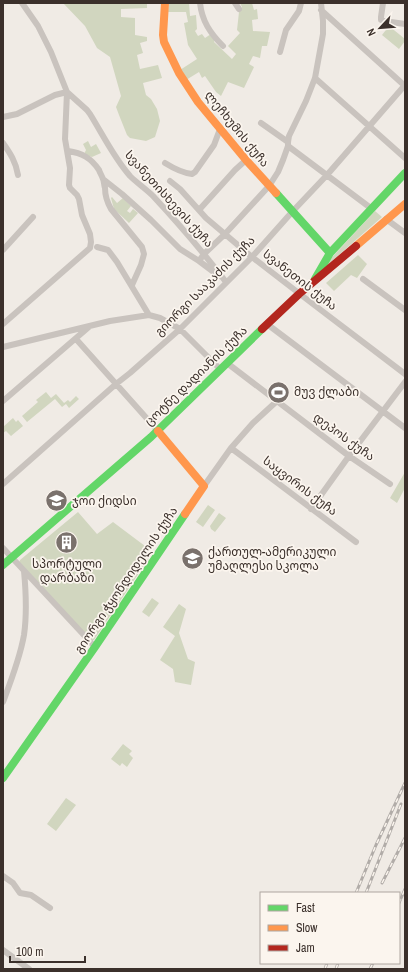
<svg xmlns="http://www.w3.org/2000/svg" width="408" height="972" viewBox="0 0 408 972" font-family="'Archivo Narrow','Noto Sans Georgian',sans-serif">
<rect width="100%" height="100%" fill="#f0ebe5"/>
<path fill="#d1d6bf" d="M63,3H147V8L121,9V17L135,18V35L147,37V41L140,43L143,53L137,55L140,69L158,65L162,78L143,83L146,95L151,99L157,109L160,121L155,137L146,141L130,138L127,135L119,115L116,107L121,96L110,57L97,48L85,26Z
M176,3H189L190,16L196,15L197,29L195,31L198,36L202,34L205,38L211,34L215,40L214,42L232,59L236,54L228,46L240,33L237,30L239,12L242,7L240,3H252L254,10L257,9L258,19L252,20L253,31L270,32L267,46H262L260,58L253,56L249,64L254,67L244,88L228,82L221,96L216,92L205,76L202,78L199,72L186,80L180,70L197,59L188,45L184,23L188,22L186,12H168L169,4Z
M389,26L405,39V41L399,49L382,35Z
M88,141L91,147L96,144L101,153L92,157L84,154L86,150L83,144Z
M112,197L117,203L123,198L131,206L127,211L130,213L133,209L138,213L129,223L114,209L111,198Z
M375,211L382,217L324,268L323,267Z
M358,255L367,264L357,278L351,275L334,291L326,283Z
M46,392L51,398L56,394L64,403L68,400L70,402L76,396L79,399L69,408L66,404L62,407L55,399L27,422L22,416L38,402L36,400Z
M13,418L16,422L18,420L23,426L11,436L6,431L3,433V427Z
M405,472V488L397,503L390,498Z
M208,505L215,510L203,527L196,522Z
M78,512L97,534L113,522L153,552L94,640H90L19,563L20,560Z
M219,513L226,518L215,532L211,529L210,526Z
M152,598L159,603L149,617L142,612Z
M179,604L186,609L179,633L188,659L195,662L191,685L175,682L173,669L160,660L175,636L163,627Z
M123,744L132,751L129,754L133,758L127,767L122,763L120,766L111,759Z
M66,798L76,805L56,831L47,824Z"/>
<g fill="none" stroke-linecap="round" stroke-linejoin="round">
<path stroke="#c9c3be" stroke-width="6" d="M22,3L38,26L51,52L67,92L87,110L90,114C103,135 114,158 130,176C137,183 146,189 153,196C179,224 203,252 226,282
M200,3C202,21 210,33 223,46
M235,3L239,9
M383,3L381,17V20L384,21L405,24
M321,10L405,86
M280,52L286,30L299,11L301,3
M315,78L405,158
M3,117L17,114L55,95L67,92
M261,123L288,142
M3,143C10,153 16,162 18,175
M288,146L372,209
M68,151C82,153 91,158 99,170C100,173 102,176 103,179C104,181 104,185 105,188C105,196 107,202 111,209L142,247L144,254L141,265L132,285
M165,163C173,168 183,173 192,174L195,172L214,145L220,129
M103,179L122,194L151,220L180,249L199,261L219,276
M170,181L180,189L206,218L252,257L309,301L405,374
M199,210L235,170L246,160
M386,219L405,233
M97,247L108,250L117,262L149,315
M3,250L33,217
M199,261L204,254L225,234L269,186L278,172L283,160L288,146V142L289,136L306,101L315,78L323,34V21L321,3
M363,279L405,310
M3,324L90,248L91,242L90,234L82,215L79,199L77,195L70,188L69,185L70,168L65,139L67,92
M267,324L405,428
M76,339L158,431
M3,347L110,321L149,315L160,318L180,329L221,370
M227,363L349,456L390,484
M3,401L90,326
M231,448L356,542
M3,484L116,384L130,373L180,329L252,257L292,212L327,175L405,85
M204,486L231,448L253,423L277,401
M311,509L349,456L405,382
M3,548L95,647
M3,702C11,681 20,658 24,635C27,614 26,592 24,571
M3,876L13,883L20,893L31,895L50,908
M3,950L29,969"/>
<path stroke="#63d668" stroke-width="8" d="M276,193L330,253
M315,279L330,253L405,173
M3,565L151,437L262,329
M3,778L95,647L185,514"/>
<path stroke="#ff974d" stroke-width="8" d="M165,3L163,35L164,42L179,73L198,102L246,160L276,193
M356,246L405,204
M158,431L204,486L185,514"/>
<path stroke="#b3261e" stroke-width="8" d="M262,329L299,294L356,246"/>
<defs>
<path id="rail" d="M382,883L405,838
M356,893L376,845L405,783
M366,893L401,804
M399,903L405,889
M325,969L327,963
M336,969L338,963
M370,969L373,963"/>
</defs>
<use href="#rail" stroke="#b1aca8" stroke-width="3"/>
<use href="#rail" stroke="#fbf5ee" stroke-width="1.5" stroke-dasharray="4.5" stroke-linecap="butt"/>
</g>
<defs>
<symbol id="stadium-disc" viewBox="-11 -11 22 22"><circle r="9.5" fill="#7a716c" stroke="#fbf5ee"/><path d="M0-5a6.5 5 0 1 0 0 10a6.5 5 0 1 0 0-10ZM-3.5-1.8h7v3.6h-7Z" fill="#fff"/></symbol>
<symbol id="school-disc" viewBox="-11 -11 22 22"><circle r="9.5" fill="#7a716c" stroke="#fbf5ee"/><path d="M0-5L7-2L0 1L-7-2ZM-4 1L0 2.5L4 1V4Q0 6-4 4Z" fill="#fff"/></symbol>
<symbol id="building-disc" viewBox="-11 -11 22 22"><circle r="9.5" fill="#7a716c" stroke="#fbf5ee"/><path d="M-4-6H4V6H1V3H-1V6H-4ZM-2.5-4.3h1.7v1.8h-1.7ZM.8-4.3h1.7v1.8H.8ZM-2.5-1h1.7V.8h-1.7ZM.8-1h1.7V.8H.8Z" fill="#fff"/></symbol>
</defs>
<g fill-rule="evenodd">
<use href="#stadium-disc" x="266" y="380" width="25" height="25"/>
<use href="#school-disc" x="44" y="488" width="25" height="25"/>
<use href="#building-disc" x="54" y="530" width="25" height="25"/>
<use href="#school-disc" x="180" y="546" width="25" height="25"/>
</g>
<g text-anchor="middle" stroke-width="3.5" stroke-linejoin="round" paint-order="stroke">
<g font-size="12" fill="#3b302b" stroke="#fbf5ee">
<text transform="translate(237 129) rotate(51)" y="4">ლეჩხუმის ქუჩა</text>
<text transform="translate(169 199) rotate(48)" y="4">სვანეთისხევის ქუჩა</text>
<text transform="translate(300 280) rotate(38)" y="4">სვანეთის ქუჩა</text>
<text transform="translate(205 286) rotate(-45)" y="4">გიორგი სააკაძის ქუჩა</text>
<text transform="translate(196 376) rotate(-44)" y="4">ცოტნე დადიანის ქუჩა</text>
<text transform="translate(344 437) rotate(36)" y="4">დეპოს ქუჩა</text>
<text transform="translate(300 486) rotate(37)" y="4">საყვირის ქუჩა</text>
<text transform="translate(126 580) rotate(-56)" y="4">გიორგი ჭყონდიდელის ქუჩა</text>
</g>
<g font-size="12" fill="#3b302b" stroke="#fbf5ee" text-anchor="start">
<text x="294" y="396">მუვ ქლაბი</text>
<text x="72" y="505">ჯოი ქიდსი</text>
<text x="208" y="556">ქართულ-ამერიკული<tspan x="208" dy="14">უმაღლესი სკოლა</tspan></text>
<text x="67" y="568" text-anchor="middle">სპორტული<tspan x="67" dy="14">დარბაზი</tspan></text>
</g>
</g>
<rect width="408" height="972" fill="none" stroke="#3b302b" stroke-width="8"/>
<rect x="260" y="892" width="140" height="72" fill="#fbf5ee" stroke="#aea6a0"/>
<rect x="268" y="905" width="20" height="6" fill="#63d668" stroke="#aea6a0"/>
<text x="296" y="912" font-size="12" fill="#3b302b">Fast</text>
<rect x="268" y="925" width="20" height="6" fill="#ff974d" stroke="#aea6a0"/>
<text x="296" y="932" font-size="12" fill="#3b302b">Slow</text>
<rect x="268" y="945" width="20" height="6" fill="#b3261e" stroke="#aea6a0"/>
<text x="296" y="952" font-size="12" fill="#3b302b">Jam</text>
<g transform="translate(380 28) rotate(244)" stroke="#fbf5ee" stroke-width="3" paint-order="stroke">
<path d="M0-3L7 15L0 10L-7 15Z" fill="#3b302b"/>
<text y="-6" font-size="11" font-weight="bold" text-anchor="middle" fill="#3b302b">N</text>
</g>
<path d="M10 956v6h75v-6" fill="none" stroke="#3b302b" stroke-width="2"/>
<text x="16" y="956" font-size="12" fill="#3b302b" stroke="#fbf5ee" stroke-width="3" paint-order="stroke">100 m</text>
</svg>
